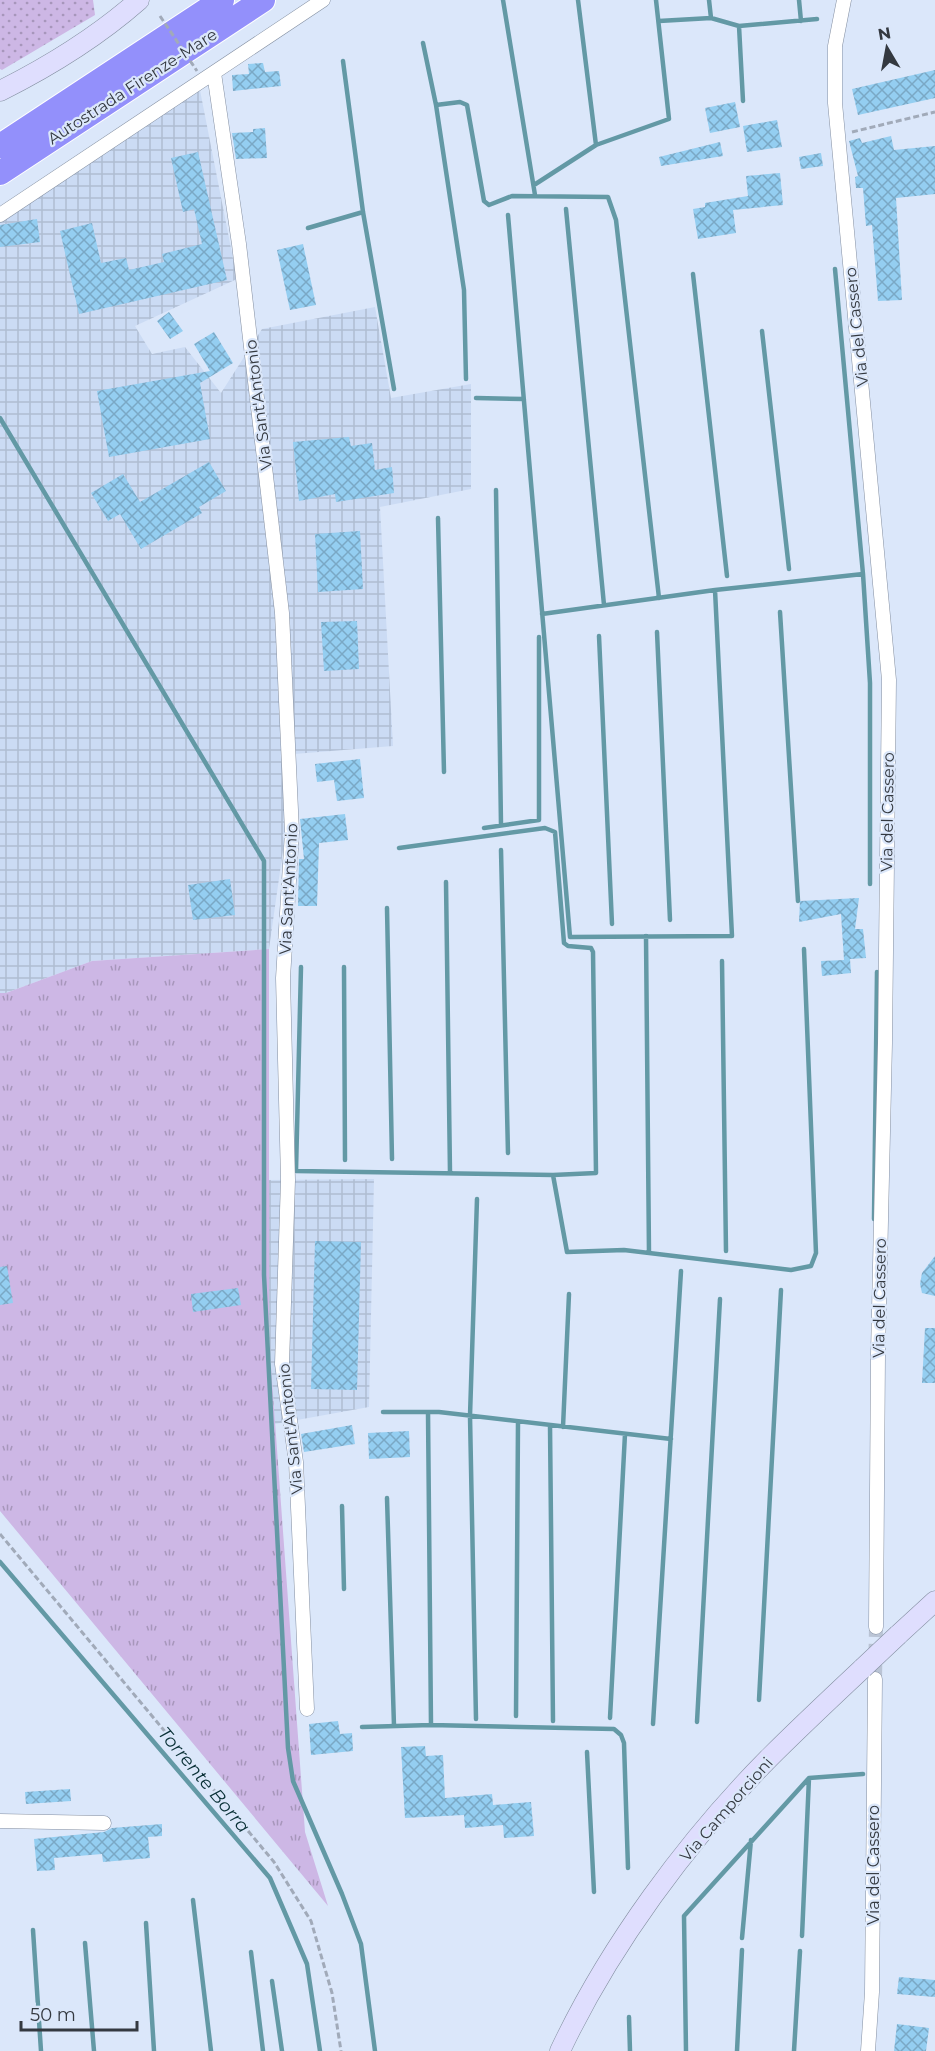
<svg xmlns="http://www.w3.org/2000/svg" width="935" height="2051" viewBox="0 0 935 2051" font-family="Montserrat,sans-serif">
<defs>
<pattern id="industrial-grid" width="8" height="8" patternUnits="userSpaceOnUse" patternTransform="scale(1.5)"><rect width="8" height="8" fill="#cbdbf4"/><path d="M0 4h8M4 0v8" fill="none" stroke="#afbdd2"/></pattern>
<pattern id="grass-tufts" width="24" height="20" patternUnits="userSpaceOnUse" patternTransform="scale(1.5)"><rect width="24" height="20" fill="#cdb7e5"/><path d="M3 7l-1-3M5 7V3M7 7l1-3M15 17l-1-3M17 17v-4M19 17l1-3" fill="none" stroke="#a796bb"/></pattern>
<pattern id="park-dots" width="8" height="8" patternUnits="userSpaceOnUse" patternTransform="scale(1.5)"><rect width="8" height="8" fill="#cdb7e5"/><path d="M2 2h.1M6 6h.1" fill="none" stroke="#a796bb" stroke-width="1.8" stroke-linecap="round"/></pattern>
<pattern id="building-cross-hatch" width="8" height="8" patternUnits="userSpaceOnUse" patternTransform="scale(1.5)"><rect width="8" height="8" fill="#94cef1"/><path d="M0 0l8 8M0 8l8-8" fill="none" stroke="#7aa8c5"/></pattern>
</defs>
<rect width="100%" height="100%" fill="#dbe7fa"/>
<path fill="url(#industrial-grid)" d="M199,85L237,279L135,326L152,354L185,347L221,393L262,329L375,307L391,398L471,384V489L380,507L393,746L282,755L285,836L269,949L92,961L6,993H0V217Z
M374,1179L369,1407L275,1424L269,1340L268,1180Z"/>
<path fill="url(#grass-tufts)" d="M269,949V1340L305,1832L328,1906L0,1511V993H6L92,961Z"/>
<path fill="url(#park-dots)" d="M0,0H93L95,15L2,70L0,69Z"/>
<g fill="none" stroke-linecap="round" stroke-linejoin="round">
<path stroke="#6399a5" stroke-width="4.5" d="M503,0L535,195
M578,0L596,145
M709,0L711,18
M799,0L801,21
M659,21L711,18L739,26L817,19
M739,26L743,101
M423,43L436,105L464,290L466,379
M343,61L363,212L394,389
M436,105L460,102L467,105L484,201L489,205L512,196L608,197L616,220L659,598
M534,185L596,145L669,119L656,0
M566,209L604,605
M508,215L570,937L732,936L715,590
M308,228L363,212
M835,269L863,574L870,683V884
M693,274L727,576
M762,331L789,569
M476,398L524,399
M0,418L264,861V1275L288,1748L293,1781L342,1894L361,1944L375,2051
M496,490L501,825
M438,518L444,772
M780,612L798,901
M542,614L715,590L863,574
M657,632L670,920
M599,636L612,924
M484,828L539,820V637
M399,848L545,828L555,832L564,943L568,946L591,948L593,952L596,1173L553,1175
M501,850L508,1153
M446,882L450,1173
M387,908L392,1159
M646,936L649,1253
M722,961L726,1251
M301,967L296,1171L553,1175L567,1252L624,1250L791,1270L811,1266L816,1253L804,949
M344,967L345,1160
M874,1219L877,972
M383,1412H439L671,1439
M428,1412L431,1725
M550,1425L553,1721
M563,1427L569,1294
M387,1498L394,1726
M342,1506L344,1589
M0,1562L270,1878L307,1964L320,2051
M759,1700L781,1290
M516,1716L518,1422
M610,1718L625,1434
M476,1719L470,1416L477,1199
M697,1722L720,1299
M653,1724L681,1271
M362,1727L431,1725L614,1729L621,1735L624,1743L628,1868
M587,1752L594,1892
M193,1900L211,2051
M146,1923L154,2051
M33,1930L41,2051
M802,1936L809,1778
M742,1938L751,1840
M85,1943L94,2051
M251,1952L263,2051
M272,1981L282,2051
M629,2017L630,2051
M686,2051L684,1916L809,1778L863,1774
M737,2051L742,1950
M794,2051L800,1951"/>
</g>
<path fill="url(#building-cross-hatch)" d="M263,63L265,72L279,71L281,86L233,91L232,75L249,74L248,64Z
M935,70V98L858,115L852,89Z
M735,102L740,127L710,133L705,108Z
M777,120L782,147L747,152L743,126Z
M265,128L267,158L236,159L232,133L253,132V129Z
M891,136L894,150L935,146V194L896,198L902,300L878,301L872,225L866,226L863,188H856L855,177L858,176L849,141L860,138L862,143Z
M720,142L723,156L661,166L659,157Z
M198,152L227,280L79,314L60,231L92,223L101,263L126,258L129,270L164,262L162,254L202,244L194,209L183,212L171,158Z
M821,153L823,166L801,169L799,157Z
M780,173L783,205L733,210L736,233L698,239L693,209L705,207V203L748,196L746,176Z
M37,219L40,242L0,247V225Z
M303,244L316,305L290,310L277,250Z
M169,312L183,331L170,339L157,321Z
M214,332L233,363L200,383L210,439L109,457L97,391L210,371L194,344Z
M349,437L351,446L372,443L375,470L392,467L394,493L336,502L335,494L299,501L293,442Z
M209,462L226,491L199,507L202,513L141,549L120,514L108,521L91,493L123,474L140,502Z
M360,531L363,589L318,592L315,534Z
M357,621L359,669L324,671L321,622Z
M360,759L364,798L337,801L334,780L317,782L315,764Z
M345,814L348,840L319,843L317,906H298L299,859H304L300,819Z
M230,879L235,915L193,920L188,885Z
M859,898L855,929H863L866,958L850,959L851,973L822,976L821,961L844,960L841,914L799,922L800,901Z
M315,1241L361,1242L357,1390L311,1389Z
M935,1256V1296L922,1293L920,1284L922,1273Z
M7,1266L13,1303L0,1305V1267Z
M238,1288L241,1305L193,1312L191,1294Z
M925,1328H935V1383H922Z
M352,1425L355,1444L304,1452L301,1434Z
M409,1431L410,1457L369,1459L368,1433Z
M338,1721L340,1734L352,1733L353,1751L311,1755L309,1724Z
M425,1746L426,1756L443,1755L445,1798L492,1794L493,1805L531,1802L534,1836L504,1838L503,1825L465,1828L464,1815L405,1818L401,1747Z
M70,1789L71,1801L26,1804L25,1792Z
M162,1824V1836L148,1837L150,1858L103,1862L102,1854L54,1858L55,1870L37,1871L34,1839L104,1832L112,1828Z
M899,1977L935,1980V1997L897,1994Z
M897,2024L929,2028L926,2051H894Z"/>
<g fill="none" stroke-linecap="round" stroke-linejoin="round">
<path stroke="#bac4d5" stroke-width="14" stroke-dasharray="14 7" stroke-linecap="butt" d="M875,1679L876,1627"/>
<defs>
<path id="street" d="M844,0L835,46V103L889,680L885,1043L878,1354L876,1627
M214,73L239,244L282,613L292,832L283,978L288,1180L282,1364L296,1462L307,1709
M0,215L323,0
M0,1821L104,1823
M868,2051L872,1992L875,1679"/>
<path id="secondary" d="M0,91C50,66 97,37 139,0
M898,1635L935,1601
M560,2051C609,1947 687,1841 768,1759C799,1728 831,1698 863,1668"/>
<path id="highway" d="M0,146L222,0
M0,173L263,0"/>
</defs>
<use href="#street" stroke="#848fa1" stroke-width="15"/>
<use href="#secondary" stroke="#848fa1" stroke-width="21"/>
<use href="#highway" stroke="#fff" stroke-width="26"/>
<path stroke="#a1aab9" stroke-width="3" stroke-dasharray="6 3" stroke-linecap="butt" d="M852,132L935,112
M0,1534L274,1862L311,1921L332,1993L341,2051"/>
<use href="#street" stroke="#fff" stroke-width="14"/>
<use href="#secondary" stroke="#dfdefe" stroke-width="20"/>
<use href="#highway" stroke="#9390fb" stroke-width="24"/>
<defs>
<path id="secondary-bridge" d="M863,1668L898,1635"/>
</defs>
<use href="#secondary-bridge" stroke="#848fa1" stroke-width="21" stroke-linecap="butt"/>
<path stroke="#a1aab9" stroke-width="3" stroke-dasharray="6 3" stroke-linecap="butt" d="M160,16L197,71"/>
<use href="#secondary-bridge" stroke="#dfdefe" stroke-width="20"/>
</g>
<g text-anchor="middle" stroke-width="4.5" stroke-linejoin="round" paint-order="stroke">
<g font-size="16" fill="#343940" stroke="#dbe7fa">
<text transform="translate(132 86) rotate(-33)" y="6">Autostrada Firenze-Mare</text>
<text transform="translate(856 327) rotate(-96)" y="6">Via del Cassero</text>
<text transform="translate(258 405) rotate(-97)" y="6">Via Sant'Antonio</text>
<text transform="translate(887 812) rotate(-89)" y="6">Via del Cassero</text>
<text transform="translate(288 889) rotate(-87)" y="6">Via Sant'Antonio</text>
<text transform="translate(879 1298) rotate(-89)" y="6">Via del Cassero</text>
<text transform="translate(290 1429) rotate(-96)" y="6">Via Sant'Antonio</text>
<text transform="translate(726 1809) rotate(-49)" y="6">Via Camporcioni</text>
<text transform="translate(873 1865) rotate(-90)" y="6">Via del Cassero</text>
</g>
<g font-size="18" font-style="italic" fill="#093036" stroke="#dbe7fa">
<text transform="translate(204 1780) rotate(50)" y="6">Torrente Borra</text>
</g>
</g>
<g transform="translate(887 48) rotate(350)" stroke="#dbe7fa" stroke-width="4.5" paint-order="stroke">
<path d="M0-4.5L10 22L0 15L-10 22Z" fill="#343940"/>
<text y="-9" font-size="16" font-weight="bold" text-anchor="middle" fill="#343940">N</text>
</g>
<path d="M21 2021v9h116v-9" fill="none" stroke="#343940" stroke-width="3"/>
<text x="30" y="2021" font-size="18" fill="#343940" stroke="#dbe7fa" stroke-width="4.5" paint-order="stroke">50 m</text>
</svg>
